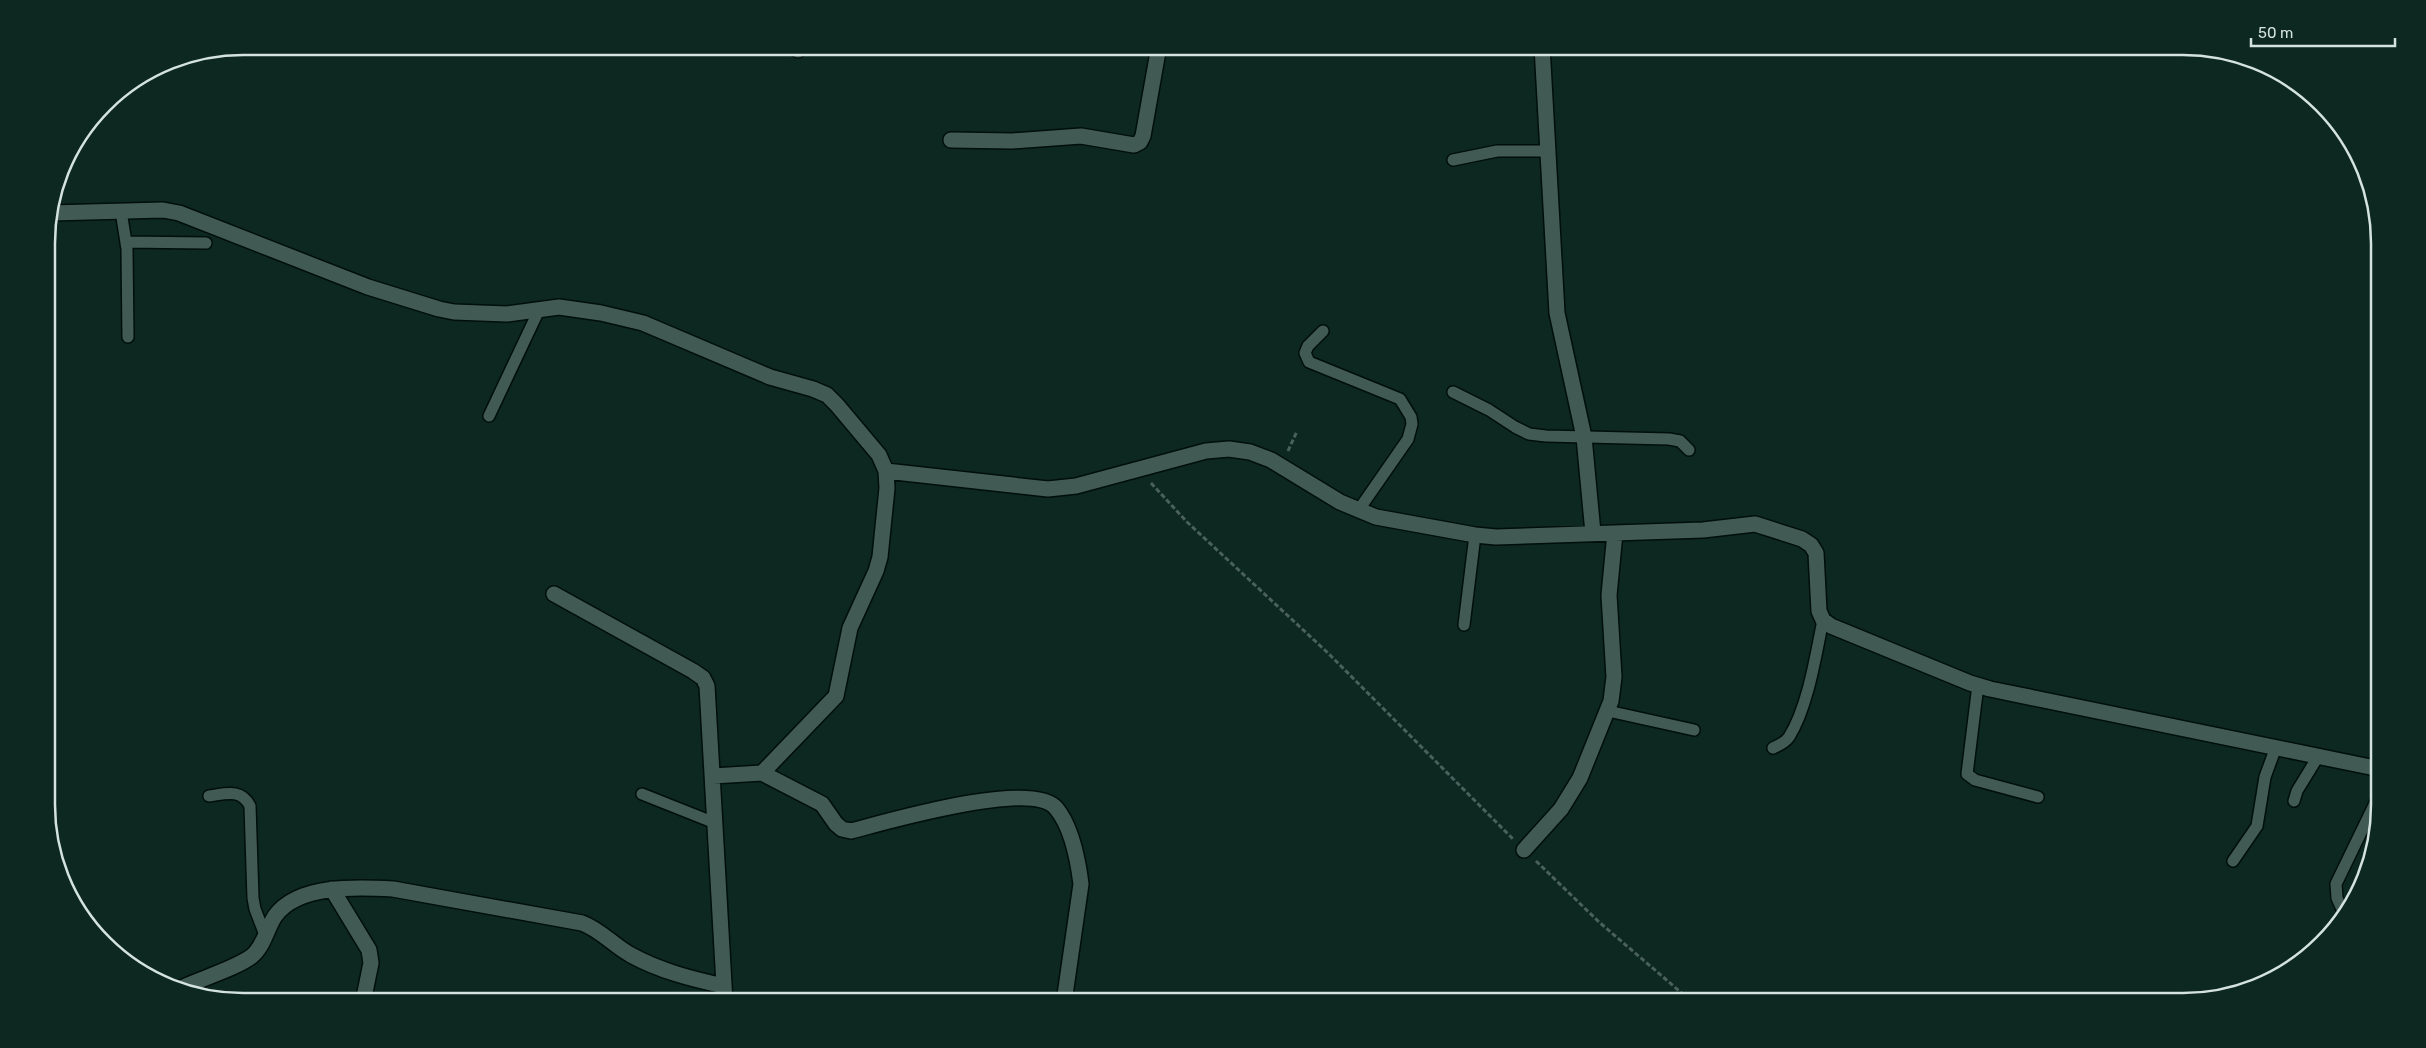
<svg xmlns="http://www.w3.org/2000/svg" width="2426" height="1048" viewBox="0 0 2426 1048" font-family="Rubik,sans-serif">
<rect width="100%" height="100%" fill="#0d2721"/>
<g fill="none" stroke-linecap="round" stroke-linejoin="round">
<defs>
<path id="lane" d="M1453,160L1497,151H1548
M121,211L127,249L128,337
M126,242L206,243
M1323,331L1308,346L1305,353L1309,362L1400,399L1411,417L1412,424L1408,439L1358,511
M1453,392L1489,410L1515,427L1529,434L1546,436L1669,439L1680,441L1689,450
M489,416L539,310
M1464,625L1475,535
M1978,685L1967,774L1975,780L2038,797
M1608,711L1694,730
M1773,748C1779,745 1785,743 1789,737C1808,707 1816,654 1823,620
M642,794L715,823
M209,796C225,794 241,788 250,806L253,898L255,909L265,935
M2294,801L2297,791L2319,755
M2233,861L2257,826L2265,777L2276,747
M2345,916L2337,898L2336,884L2380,793"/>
<path id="street" d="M798,46V50
M1542,46L1557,313L1584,437L1593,533
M951,140L1012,141L1081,136L1134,145L1140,142L1143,136L1159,46
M51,213L163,210L179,213L368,287L439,309L454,312L507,314L559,307L601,313L643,323L770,377L813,389L827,395L837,405L879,455L886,471L887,488L880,557L876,571L850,628L836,696L762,773
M886,471L1048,489L1076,486L1206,451L1229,449L1250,452L1271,460L1340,502L1376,517L1475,535L1496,537L1703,530L1755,524L1802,539L1811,545L1816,553L1819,611L1823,620L1831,626L1970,683L1990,689L2380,769
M554,594L693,671L703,678L707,686L725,1002
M713,776L762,773L822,804L836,824L842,829L851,831C886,822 1031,779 1056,808C1072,827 1078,860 1081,884L1064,1002
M1524,850L1561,809L1580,778L1611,701L1614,677L1609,595L1615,533
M332,889L369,950L371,963L363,1002
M179,989C199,979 235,969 252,956C264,946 267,928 275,916C298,884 357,887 393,889L582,923C601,930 614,946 631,955C660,971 692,979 724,986"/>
</defs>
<use href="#lane" stroke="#000f0b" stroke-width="14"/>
<use href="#street" stroke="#000f0b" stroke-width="18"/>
<path stroke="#4a605b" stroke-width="3" stroke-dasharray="5 2.5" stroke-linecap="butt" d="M1288,451L1297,431
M1151,483L1187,522L1328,653L1513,839
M1536,861L1599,922L1691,1001"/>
<use href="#lane" stroke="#415b54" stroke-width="11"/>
<use href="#street" stroke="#415b54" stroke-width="15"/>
</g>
<path d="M0 0H2426V1048H0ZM243 55H2183A188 188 0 0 1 2371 243V805A188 188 0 0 1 2183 993H243A188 188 0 0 1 55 805V243A188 188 0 0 1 243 55Z" fill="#0d2721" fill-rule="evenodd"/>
<path fill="none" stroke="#d4e3df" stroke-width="2.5" d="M243 55H2183A188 188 0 0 1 2371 243V805A188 188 0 0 1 2183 993H243A188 188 0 0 1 55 805V243A188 188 0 0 1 243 55Z"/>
<path d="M2251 38v8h144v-8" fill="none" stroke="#d4e3df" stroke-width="2.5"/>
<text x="2258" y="38" font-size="15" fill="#d4e3df" stroke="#0d2721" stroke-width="4" paint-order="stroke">50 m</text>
</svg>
